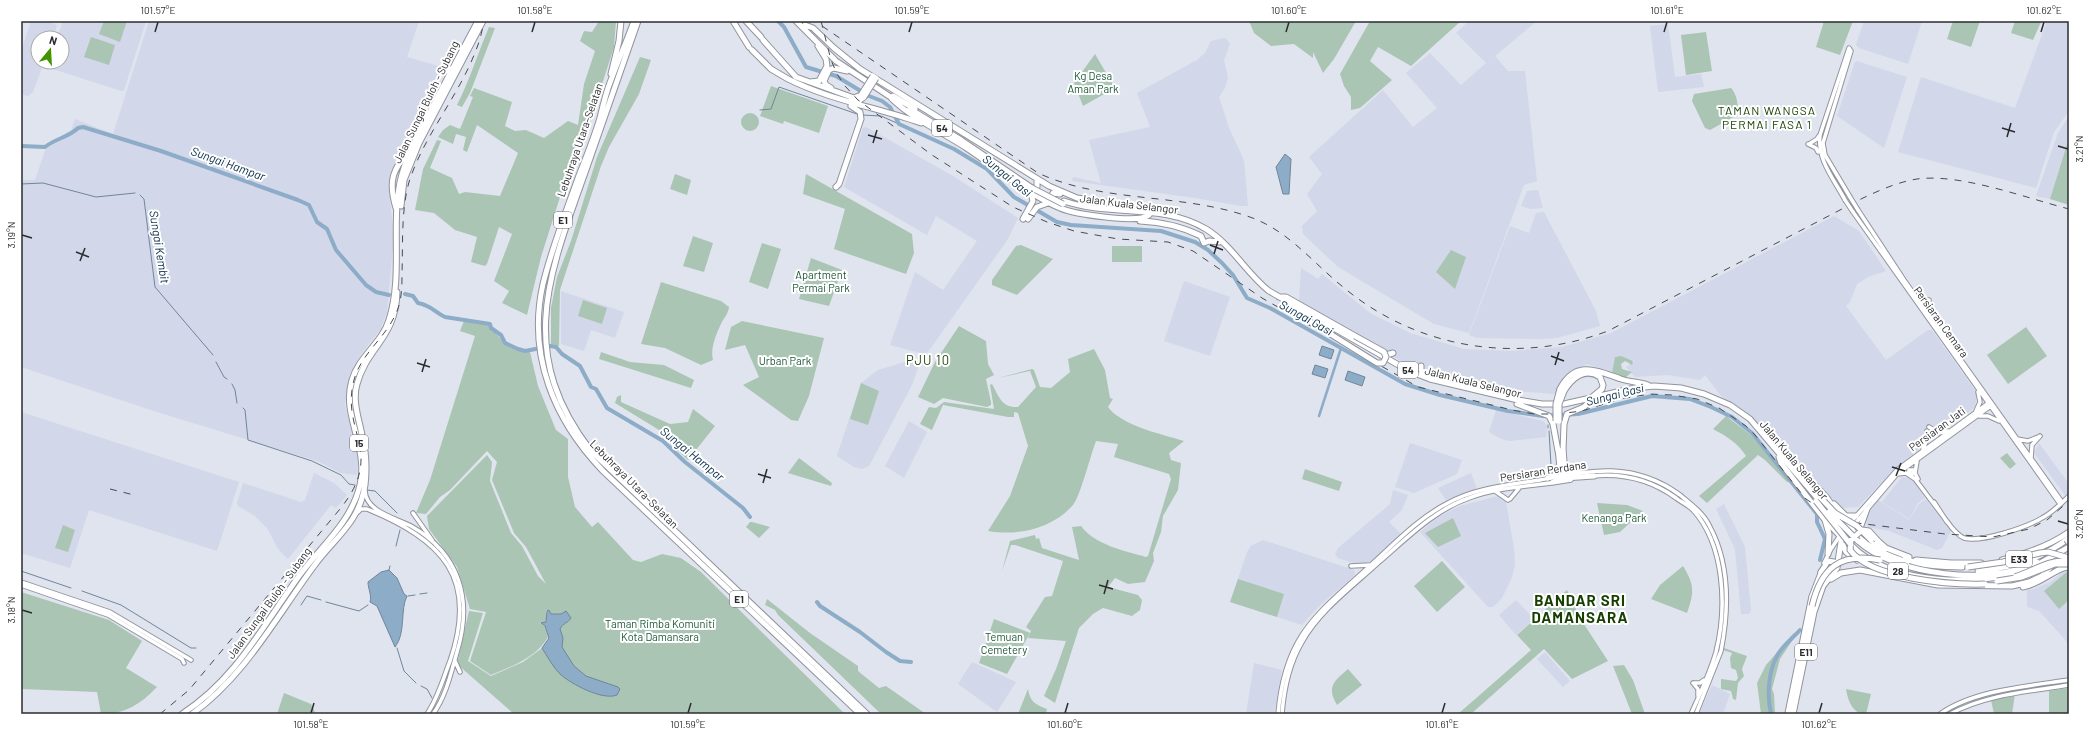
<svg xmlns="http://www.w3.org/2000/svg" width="2090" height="735" viewBox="0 0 2090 735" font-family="Barlow,sans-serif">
<rect width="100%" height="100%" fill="#e0e4ee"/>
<path fill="#d2d7e9" d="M31,21H46L57,25L53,38H38V62H44L33,92L28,96L21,94V51Z
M63,21H146L124,90L121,91L47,67L48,62H62V38H57Z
M149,21H419L407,57L442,67L443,70L433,103L396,163L390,177L389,192L394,235L387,313L380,330L361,354L349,376L345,405L359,459L357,475L341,473L317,461L160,413L21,367V180H35L46,148L69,137L75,119L113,134Z
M1469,21H1537L1495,56L1508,71H1525L1537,181L1524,185L1469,333L1434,324L1338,267L1303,234L1302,226L1317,211L1307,194L1322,174L1309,157L1383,90L1413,127L1437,108L1406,73L1430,53L1461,85L1486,63L1456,33Z
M1864,21H1922L1908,64L1859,48L1856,45Z
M2047,21H2069V111L2054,132L2036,188L1898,152L1921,77L2015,108Z
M1668,24L1675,77L1701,74L1704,87L1658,92L1650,26Z
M1225,38L1230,44L1224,60L1228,78L1225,88L1219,97L1229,128L1244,160L1248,206H1241L1195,198L1072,181L1073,177L1101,183L1089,140L1150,127L1137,93L1197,60L1205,53L1211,41Z
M1857,61L1907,77L1884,148L1837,116L1855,62Z
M2069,116V138L2050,199L2036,196L2058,133Z
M866,127L953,176L1018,218L1008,239L928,352L924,354L890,345L915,272L943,290L977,241L936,216L927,235L844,187L863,128Z
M1538,190L1543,208L1531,209L1521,206L1527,191Z
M1544,212L1596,311L1600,326L1557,338L1541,339L1477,338L1469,335L1510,226L1529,233L1536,213Z
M1834,216L1859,231L1886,271L1868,277L1857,284L1850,302L1846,306L1886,360L1928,330H1932L1977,393L1975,407L1899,465L1858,507L1842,508L1791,459L1755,420L1721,396L1705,375L1700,380L1668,375L1635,377L1626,367L1635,361L1621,357L1616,373L1587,364L1571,371L1560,382L1555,394L1513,391L1404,363L1299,302L1301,268L1318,279L1322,274L1370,313L1410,333L1464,349L1512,351L1562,347L1611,333Z
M1184,281L1230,297L1210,356L1164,341Z
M561,291L624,312L615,338L591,330L584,351L561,344Z
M908,361L919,365L912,385L869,466L862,469L854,467L837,456L861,383L878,370Z
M1496,410L1543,421L1547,426L1546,437L1509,441L1499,438L1489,432Z
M21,412L239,482L217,551L89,510L70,568L21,553Z
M909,421L927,432L904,478L885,466Z
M1410,443L1462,460L1457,474L1414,493L1395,487Z
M2039,443L2069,484V492L2065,495L2034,453Z
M314,473L334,483L347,495L336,508L331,505L288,559L278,549L267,528L255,516L238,506L237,503L243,483L301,502L305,500Z
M1471,473L1477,489L1446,500L1438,488Z
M1902,477L1911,478L1925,498L1918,503L1909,519L1882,502Z
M1393,490L1408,495L1402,510L1389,522L1401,534L1371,562L1359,565L1338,558L1335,554L1338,548L1390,504Z
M1498,496L1506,502L1514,548L1515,565L1511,580L1502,598L1493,607H1488L1420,532L1440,516L1460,506Z
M1926,499L1951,531L1942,548L1937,550L1889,531L1868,527L1864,520L1878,500L1909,520L1919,504Z
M1724,504L1745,547L1751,611L1749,614H1741L1735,549L1716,509Z
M1263,540L1354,570L1355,575L1318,607L1302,625L1230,602L1247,552L1251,546Z
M2065,570L2069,572V644L2039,611L2027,607V590L2034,589L2050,582Z
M1516,600L1534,619L1516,635L1499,615Z
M1545,652L1570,681L1563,687L1537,659Z
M972,662L1016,682L997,712L958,684Z
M1254,663L1282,670L1274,714H1246Z
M1712,685L1730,694L1723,714H1699Z"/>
<path fill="#abc5b4" d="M104,21H127L120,42L99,34Z
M599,21H616L614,47L585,137L574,160L560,197L541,257L527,315L502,303L509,291L494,281L512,234L499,227L487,264L485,266L471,262L477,237L455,230L434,213L415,210L423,169L437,140L441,141L430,168L452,178L459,194L465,192L500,196L518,153L477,125L467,152L463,150L466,137L456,134L453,144L438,137L443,130L450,125L460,129L473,97L470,96L474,88L512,102L505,126L515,131L526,130L544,138L568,121L578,125L584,84L595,51L580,41L584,31L592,32Z
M1249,21H1356L1334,59L1323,73L1313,52V58L1294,44L1271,46L1254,33Z
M1370,21H1461L1411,66L1378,47L1370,61L1392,80L1360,108L1351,110V97L1344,86L1340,74Z
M1824,21H1853L1840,55L1816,47Z
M1953,21H1980L1971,47L1947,39Z
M2015,21L2041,22L2033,40L2011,33Z
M489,27L495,28L470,93L462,107L457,105C470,79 478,53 489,27Z
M1706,32L1712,71L1686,75L1681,35Z
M91,37L115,45L109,65L84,57Z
M1095,54L1115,88L1083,106L1074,83Z
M640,57L651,60L639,94L609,147L601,166L560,290L559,346L551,344V308L557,277L571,241L597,157Z
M771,86L828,106L819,133L784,121L783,124L760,116Z
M1731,88C1737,94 1739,107 1737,115L1710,130L1705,128L1692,101L1694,94Z
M741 122a9 9 0 1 1 18 0a9 9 0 1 1-18 0Z
M2069,138V205L2050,199Z
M675,174L691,180L687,195L670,189Z
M806,174L912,234L914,253L906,274L834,249L845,209L803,194Z
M693,236L713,243L704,272L683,266Z
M762,243L781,249L768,289L749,282Z
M1021,245L1053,259L1017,295L992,285V280L1016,246Z
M1112,246H1142V262H1112Z
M1451,250L1466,257L1455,289L1436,272Z
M811,258L842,270L829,306L799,299Z
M661,282L721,301L729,307C728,315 724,317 721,324C716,334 710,349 713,360L701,365L665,348L641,344Z
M583,300L607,308L602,324L578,316Z
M464,321L489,325L505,344L518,350L530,352L538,386L556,430L568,439V477L575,507L592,527L598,522L633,560L641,562L662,554L681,558L701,572L845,714H514L457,664L469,611L483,613L468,661L491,676L523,662L542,648L560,674L610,697L617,695C600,683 566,669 562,647C561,640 563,636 560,629C563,623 568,623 571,618L566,612L561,614H551L549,610L546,611V622L540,623L545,627L548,637C536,658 512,666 491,675L470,661L486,612L470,609L457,567L429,529L427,516L487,455L492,462L490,481L511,533L522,546L538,576L546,584L526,547L514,533L492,480L497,462L487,451L450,490L440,497L426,514L416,513L430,480L475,336L460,331Z
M742,321L824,338L809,396L798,421L791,420L743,385L759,377L745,345L725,350L731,327Z
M959,326L986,341L988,364L994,375L986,379L991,402V405L987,407L943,398L934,404L918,397L935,362Z
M2026,327L2047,356L2008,384L1987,355Z
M1094,349L1105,370L1110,398L1113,399L1108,407C1122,426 1162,434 1184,441L1169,453L1171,460L1181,463L1178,490L1163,516L1161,532L1153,553L1154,561L1145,582L1128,584L1115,578L1108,587L1138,595L1142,600L1140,610L1132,616L1103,608L1093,614L1079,628L1055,703L1044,696L1056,669L1066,641L1028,638L1031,631L1026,627L1045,597L1052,596L1063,561L1015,545H1011L1002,571L1010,541L1035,535L1036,539L1039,538L1042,548L1079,560L1072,527L1081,526C1095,545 1125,551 1146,557L1148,556L1171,479L1169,474L1114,457L1118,444L1096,441C1091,454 1080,497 1073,505C1052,529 1018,536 988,531L1010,496L1028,446L1018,413L1014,412V417H1008L943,405L932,430L920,424L929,407L936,408L944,402L994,409L990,385L992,384C999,397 1002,408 1018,407L1036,387L1030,371L998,378L1032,369L1034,370L1040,387L1051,388L1070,372L1068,359Z
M601,352L630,362L664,365L694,380L691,388L599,359Z
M1621,356L1633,361L1632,365L1625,361L1621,364L1622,369L1632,372L1626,377H1619L1612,373L1615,357Z
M861,383L879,391L868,425L850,419Z
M621,395V402L670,424L688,422L693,409L715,426L688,460L669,443L673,440L664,433L615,403L617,397Z
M1726,416L1751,435L1790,482H1787L1765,460L1758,455L1707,503L1699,496L1746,456C1738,443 1726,436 1713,429Z
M2007,453L2016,464L2010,469L2000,458Z
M799,458L832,483L831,486L788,473Z
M1305,469L1342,482L1339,491L1302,479Z
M1597,503L1627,505L1643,511L1620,532L1604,535Z
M1453,518L1461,536L1438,547L1425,533Z
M750,522H752L770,527L759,538L746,527Z
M63,525L75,530L68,552L55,548Z
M1442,561L1465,587L1437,612L1414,586Z
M1683,566C1695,585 1694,593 1687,613L1651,599L1660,585Z
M2068,571L2069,600L2059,609L2044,591Z
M1238,579L1284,594L1277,617L1230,602Z
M1567,590L1580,618L1608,661L1572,679L1544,649L1471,714H1458L1531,650L1517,635Z
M21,592L109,620L142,641L126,668L157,687C141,704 125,714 101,714L97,692L21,689Z
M767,599L810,633L858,666V671L879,688L886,686L926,714H881L778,615L775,610L765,605Z
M994,619L1030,633L1007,674L979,663Z
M1794,633L1796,635L1780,659L1772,689L1774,694L1775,714H1761L1757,683L1766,665Z
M1724,648L1747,656L1742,669L1744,676L1738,683L1736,700L1733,699L1731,691L1721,689V679L1736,681L1738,678L1736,670L1731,668L1730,658L1732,653L1723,650Z
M1624,665L1633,680L1645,714H1632L1613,666Z
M1348,669L1362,685L1337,705C1326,687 1334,681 1348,669Z
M2069,688V714H2049V691Z
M1028,689C1030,702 1036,705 1047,709L1046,714H1018Z
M1846,689L1871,694L1866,714C1852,714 1848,700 1846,689Z
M284,693L311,704L316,714H277Z
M2015,694L2012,714H1994L1991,700Z"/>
<path fill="#8dacc7" stroke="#70869a" d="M1285,154L1291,159L1289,194H1283L1276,167Z
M1322,346L1334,350L1331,359L1319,355Z
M1315,365L1328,369L1325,378L1312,374Z
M1348,371L1365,377L1362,386L1345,380Z
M389,570L397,578L404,594L407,596C400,609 406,634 395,647L377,606L370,602C372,595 368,589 368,582L381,572Z
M549,610L551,614H561L566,611L571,618C568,623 563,623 560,629L563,638L562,647L574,666L586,676L618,687L620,689L617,695C603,701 571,684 560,674C553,667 547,656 542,648L549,638L545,626L541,623L546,622L547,611Z"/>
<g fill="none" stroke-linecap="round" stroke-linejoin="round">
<path stroke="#70869a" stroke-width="1" d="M760,110L771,109L779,87L857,114
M862,115L881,116L899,124
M21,184L43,183L96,197L135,193
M140,195L144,199L155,287L213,355
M216,362L224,377L227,379
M232,384L235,390L237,403
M243,408L245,410L248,440L312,461L341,475L349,484L355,485
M1548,425V428
M1544,474L1551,465L1549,431
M367,490L375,491L397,513
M396,546L400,530
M389,570L390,566
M21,571L71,588
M82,591L121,605L191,648H196
M420,594L427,593
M408,596L415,595
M326,602L359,611L368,605
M301,605L307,596L321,600
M397,648L404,671L416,683
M421,686L427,689L432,698"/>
<path stroke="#8dacc7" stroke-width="2.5" d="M1319,416L1341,348"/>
<path stroke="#8dacc7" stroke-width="4" d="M778,21L784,27L806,67L836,76L869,96L882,101L890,107L899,124L954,149L987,169L1014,197L1057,222L1071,225L1161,231L1195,242L1208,250L1222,263L1233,275L1247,298L1270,308L1405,384L1440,395L1508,411L1543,416L1578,414L1652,396L1690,399L1711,407L1732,417L1752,433L1817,514V522L1825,539L1820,560
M21,146L45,147C55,139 69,137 78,128L83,127L161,151L298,200L309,205L317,222L327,229L336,250L366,285L376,292L389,295
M405,294L413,296L418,303C431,305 434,312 445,317L490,324L491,328L501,335L505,343L518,349L525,351L551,346L556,347L562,354L580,366L591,387L596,389L607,408L663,441L685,462L743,508L750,517
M817,602L820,606L860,632L886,652L900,661L911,662
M1771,714C1767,696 1768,672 1777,656C1782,646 1793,638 1800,630"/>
<defs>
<path id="secondary" d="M1808,144L1816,148L1818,152
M1809,144L1817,139L1819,136
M1845,200C1834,179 1817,160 1820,135L1849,48L1851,51L1823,143L1825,155L1850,197
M1858,210L1904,280L2062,502
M1853,212L2060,504
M1919,299L1929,300L1927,311
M1976,411L1980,402L1978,392
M1979,416H1988L1999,421
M1929,427L1939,433L1948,431
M2017,439L2028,441L2038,437
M1923,449L1927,439V431
M2031,458L2032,445L2040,436
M1917,461L1915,473L1918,479
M1897,474L1906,473L1915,479L1952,528C1956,532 1959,536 1964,538C1981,543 2027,527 2042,518C2052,513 2061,504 2069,496
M1912,475L1909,472V470H1913L1914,473
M1593,476C1623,473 1651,480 1676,498C1681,502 1688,505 1693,510C1725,545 1727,608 1716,652C1710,673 1700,694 1691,714
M365,491C366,512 396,518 411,526C460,554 473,600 457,652C451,673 446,696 433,714
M1495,491L1508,500
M1510,499L1520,487
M1934,502L1947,522
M358,512L361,509H367C442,540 479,577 450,661C443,679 438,698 427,714
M413,513L432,540
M1850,523L1897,470L1990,402
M1854,525L1897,474L1992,405
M1824,563L1831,549L1841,534
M1351,566L1370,565
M21,582L110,612L191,660
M21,585L108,615L182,659L184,663
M455,661L460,672
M1693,683H1700L1704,680
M1693,683L1698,689V696
M1278,714C1285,633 1318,614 1373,563C1396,542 1418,519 1446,504C1474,488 1508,485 1540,480C1564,476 1588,470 1612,471C1637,472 1661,481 1680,495C1691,504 1703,513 1709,525C1730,563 1729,610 1721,651L1696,714
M1282,714C1284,688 1289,664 1302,642C1320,610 1352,587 1378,563C1406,539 1434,510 1469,498C1501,486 1537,486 1571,480
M1787,714L1811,597L1821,571
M1940,714C1974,690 2029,686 2069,680
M1950,714C1987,694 2028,692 2069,685"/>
<path id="highway" d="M634,21C627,41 618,60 611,80C606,92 603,105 600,118C594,138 586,158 578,178C566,212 552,247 543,284C527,355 554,420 603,471L860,714
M638,21C621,69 604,119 587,167C550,272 514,351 591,451L867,714
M733,21L749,47
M746,21L761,37
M796,21L836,61L895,100
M805,25L813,28L834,48L860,69L1049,186L1077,198L1113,203L1120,206
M763,40L796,77L854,98L861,95
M752,50L771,69L788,79
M447,64L450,74
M611,74L619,41L621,21
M786,78C829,100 876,107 921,123
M810,82L819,81L827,66L826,59L818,46
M831,88L826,85L824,81L829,70L834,68L847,71
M893,96L915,109
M892,99C914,120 943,132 968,149C998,169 1027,194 1060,208C1074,214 1138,224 1149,215
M851,100H860L864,97
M910,109L961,140L1032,188
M836,187L839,184L861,119L860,112L851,106
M1031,191L1037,187V181
M1050,200L1053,193L1060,194
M1064,201C1110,217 1163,203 1206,229C1232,245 1246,273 1269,291L1409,371L1430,379L1518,400L1542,404H1564L1635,388L1654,386L1681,388L1704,394L1730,405L1750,419L1818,499
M401,206L404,180L419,143L483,21
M396,208C387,178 394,170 411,146
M1023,219L1033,201L1031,193
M1028,219L1037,207L1048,203
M1140,221C1162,222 1181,226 1201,236L1204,243L1209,241L1219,242
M1279,297H1286L1355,336
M1286,306L1295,314L1324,330
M1382,356L1393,353
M1421,366V370L1429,378
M1560,389C1576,359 1597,371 1621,379C1630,382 1639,382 1648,385
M1564,391C1572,378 1585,367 1600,377L1603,385L1602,389L1590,399
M1517,404L1549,416L1553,424L1558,451
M1563,448L1565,476L1564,478
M1558,449L1561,476L1564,478
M1563,451L1564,424L1567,414L1584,407L1588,403
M1779,457L1781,463L1825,520L1829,534L1828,554
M1790,459L1827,498L1837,512L1843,529L1837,568L1823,586L1814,612L1793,714
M1565,466L1569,471L1579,473
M1548,478L1555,475L1559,466
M1553,482L1564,478L1594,476
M1834,504L1846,516H1856
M1842,513C1855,543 1878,552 1907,562
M1827,522L1842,538
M1859,531L1867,509
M1871,540L1884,551
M1877,540L1886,548L1909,557
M1858,541C1896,576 1992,586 2037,562
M1843,545L1846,552L1857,560
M1852,546C1888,584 1981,588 2027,569
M1905,559C1924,566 1941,567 1962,567
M1916,560L1951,563H1981
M2002,560C2026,554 2049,546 2069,532
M2035,566L2069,547
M1978,571C2010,568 2043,558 2069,538
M1821,572L1828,561L1834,562L1833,569
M1831,579L1841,573L1860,570L1938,585L2012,586L2029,582L2042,576L2061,556
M2023,587C2041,584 2058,566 2069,567
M182,714C235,680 263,626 299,576C321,546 351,523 360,485C369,447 341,415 352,380C359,356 382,343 389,320C403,277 391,226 400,182C405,159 417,137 428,116C444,84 461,53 478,21
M192,714C245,676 276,617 314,566C334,538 359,524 365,485C367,468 366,451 362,435C359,419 352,401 357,384C367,347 396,338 397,292
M1789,714L1812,606"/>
</defs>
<use href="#secondary" stroke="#91949e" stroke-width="5.5"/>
<use href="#highway" stroke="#91949e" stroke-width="7"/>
<use href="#secondary" stroke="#fff" stroke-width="3.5"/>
<use href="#highway" stroke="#fff" stroke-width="5"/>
<path stroke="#494b50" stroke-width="1" stroke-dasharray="7 7" stroke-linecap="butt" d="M821,21L831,60L837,74L845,86L858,100L932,155L1013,207L1047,222L1074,231L1118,239L1168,242L1193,251L1262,298L1418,387L1512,410L1534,414H1557L1582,411L1620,399L1650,394L1672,395L1697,399L1719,408L1746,426L1755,435L1806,499L1831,516L1849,522L1945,534L1993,537L2029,529L2047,520L2069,501
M822,26L1038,173C1103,203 1179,193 1247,216C1287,229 1311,261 1343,287C1417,349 1518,365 1608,331L1863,198C1880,190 1898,182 1917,179C1960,173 2026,198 2069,209
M110,489L134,495
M160,714L189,690L340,509C386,452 340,432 354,380C361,353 387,337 397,311C402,299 402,286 402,273C403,243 401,211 409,182C424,135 459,96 476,50C480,41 482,31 484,21"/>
<defs>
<path id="secondary-bridge" d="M1850,197L1858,210
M1845,200L1853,212
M2066,540L2069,544
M2015,576C2032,571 2051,557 2069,561"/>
<path id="highway-bridge" d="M861,95L873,76
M864,97L876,78
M1032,188L1063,204
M1324,330L1377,363H1383L1386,357L1384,352L1355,336
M1556,421V404L1560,389
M1559,421V404L1564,391
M1820,497L1835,513L1857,526L1871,540
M1816,501L1851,545
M1829,512L1858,541
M1877,540L1869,531L1862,530L1851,540L1850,550C1871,579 1951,585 1985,584
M1968,567L2003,562L2040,553L2048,552L2069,558
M1997,581L2022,577L2055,564H2069
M1812,606C1821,568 1840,552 1880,560"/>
</defs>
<use href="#secondary-bridge" stroke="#91949e" stroke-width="5.5" stroke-linecap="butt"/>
<use href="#highway-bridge" stroke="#91949e" stroke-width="7" stroke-linecap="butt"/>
<use href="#secondary-bridge" stroke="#fff" stroke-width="3.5"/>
<use href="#highway-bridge" stroke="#fff" stroke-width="5"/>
</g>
<path fill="none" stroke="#2b2c30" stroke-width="1.5" d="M155,32L158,22M532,32L535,22M909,32L912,22M1286,32L1289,22M1664,32L1667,22M2041,32L2044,22M2002,128L2015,132M868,135L882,139M2007,137L2011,123M873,143L877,130M2058,146L2068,149M22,235L32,238M1210,245L1223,250M76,252L89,257M1214,254L1218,241M80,261L85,248M1551,356L1564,361M417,363L430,367M1555,365L1559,352M422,372L426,359M1892,467L1905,471M758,474L771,478M1896,476L1901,463M763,483L767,469M2058,521L2068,524M1099,585L1113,589M1104,594L1108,580M22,610L32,613M311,713L314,703M688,713L691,703M1065,713L1068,703M1442,713L1445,703M1819,713L1822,703"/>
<g text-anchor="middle" stroke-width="4" stroke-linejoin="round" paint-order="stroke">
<g fill="#fff" stroke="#6b6b6e" stroke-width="1">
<rect x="932" y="120" width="20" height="16" rx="3"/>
<rect x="554" y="212" width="18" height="16" rx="3"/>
<rect x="1398" y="362" width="20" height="16" rx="3"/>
<rect x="350" y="435" width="18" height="16" rx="3"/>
<rect x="2006" y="551" width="26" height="16" rx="3"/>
<rect x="1888" y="563" width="20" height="16" rx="3"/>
<rect x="730" y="591" width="18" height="16" rx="3"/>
<rect x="1795" y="644" width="22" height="16" rx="3"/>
</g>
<g font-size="10" font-weight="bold" fill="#2b2c30">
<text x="942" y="132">54</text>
<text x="563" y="224">E1</text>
<text x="1408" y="374">54</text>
<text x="359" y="447">15</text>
<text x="2019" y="563">E33</text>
<text x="1898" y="575">28</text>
<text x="739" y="603">E1</text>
<text x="1806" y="656">E11</text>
</g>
<g font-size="11" fill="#1b5737" stroke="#fff">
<text x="1093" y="80">Kg Desa<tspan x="1093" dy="13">Aman Park</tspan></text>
<text x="821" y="279">Apartment<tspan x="821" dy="13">Permai Park</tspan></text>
<text x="785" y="365">Urban Park</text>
<text x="1614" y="522">Kenanga Park</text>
<text x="660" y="628">Taman Rimba Komuniti<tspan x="660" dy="13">Kota Damansara</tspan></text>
<text x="1004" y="641">Temuan<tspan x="1004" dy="13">Cemetery</tspan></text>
</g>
<g font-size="11" fill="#2b2c30" stroke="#fff">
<text transform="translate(426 102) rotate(-64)" y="4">Jalan Sungai Buloh - Subang</text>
<text transform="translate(580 140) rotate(-71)" y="4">Lebuhraya Utara–Selatan</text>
<text transform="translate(1129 204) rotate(7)" y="4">Jalan Kuala Selangor</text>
<text transform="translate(1941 322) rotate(54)" y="4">Persiaran Cemara</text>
<text transform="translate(1473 382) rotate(14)" y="4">Jalan Kuala Selangor</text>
<text transform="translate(1937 429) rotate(-36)" y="4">Persiaran Jati</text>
<text transform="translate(1794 460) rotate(50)" y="4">Jalan Kuala Selangor</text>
<text transform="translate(1543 471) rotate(-9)" y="4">Persiaran Perdana</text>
<text transform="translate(634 484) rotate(45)" y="4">Lebuhraya Utara–Selatan</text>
<text transform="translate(269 603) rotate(-54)" y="4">Jalan Sungai Buloh - Subang</text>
</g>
<g font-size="12" letter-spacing="1" fill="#173f00" stroke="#fff">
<text x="1767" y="115">TAMAN WANGSA<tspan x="1767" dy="14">PERMAI FASA 1</tspan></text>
</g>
<g font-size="12" font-style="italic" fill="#062c48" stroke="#fff">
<text transform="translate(228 164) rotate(20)" y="4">Sungai Hampar</text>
<text transform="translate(1007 176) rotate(39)" y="4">Sungai Gasi</text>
<text transform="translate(159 247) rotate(81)" y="4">Sungai Kembit</text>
<text transform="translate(1306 318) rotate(29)" y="4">Sungai Gasi</text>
<text transform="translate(1615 395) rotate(-14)" y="4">Sungai Gasi</text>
<text transform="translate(692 454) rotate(39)" y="4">Sungai Hampar</text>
</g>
<g font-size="13" letter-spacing="1" fill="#173f00" stroke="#fff">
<text x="928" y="365">PJU 10</text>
</g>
<g font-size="15" font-weight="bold" letter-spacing="1" fill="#173f00" stroke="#fff">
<text x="1580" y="606">BANDAR SRI<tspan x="1580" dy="17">DAMANSARA</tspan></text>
</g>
</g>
<rect width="2090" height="735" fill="none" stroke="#ffffff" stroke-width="44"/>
<g transform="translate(50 50) rotate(18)"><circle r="19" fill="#ffffff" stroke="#aaabac"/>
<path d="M0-3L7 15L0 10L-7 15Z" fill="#419400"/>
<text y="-6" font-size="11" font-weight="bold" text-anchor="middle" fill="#2b2c30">N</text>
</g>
<rect x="22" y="22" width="2046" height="691" fill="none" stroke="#2b2c30" stroke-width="1.5"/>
<g font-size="10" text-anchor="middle" fill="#2b2c30">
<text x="158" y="14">101.57°E</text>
<text x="535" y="14">101.58°E</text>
<text x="912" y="14">101.59°E</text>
<text x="1289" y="14">101.60°E</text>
<text x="1667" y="14">101.61°E</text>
<text x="2044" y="14">101.62°E</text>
<text transform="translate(2079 149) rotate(-90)" y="4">3.21°N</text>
<text transform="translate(11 235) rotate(-90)" y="4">3.19°N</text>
<text transform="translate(2079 524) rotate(-90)" y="4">3.20°N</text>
<text transform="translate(11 610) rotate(-90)" y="4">3.18°N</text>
<text x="311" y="728">101.58°E</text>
<text x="688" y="728">101.59°E</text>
<text x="1065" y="728">101.60°E</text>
<text x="1442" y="728">101.61°E</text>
<text x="1819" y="728">101.62°E</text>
</g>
</svg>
